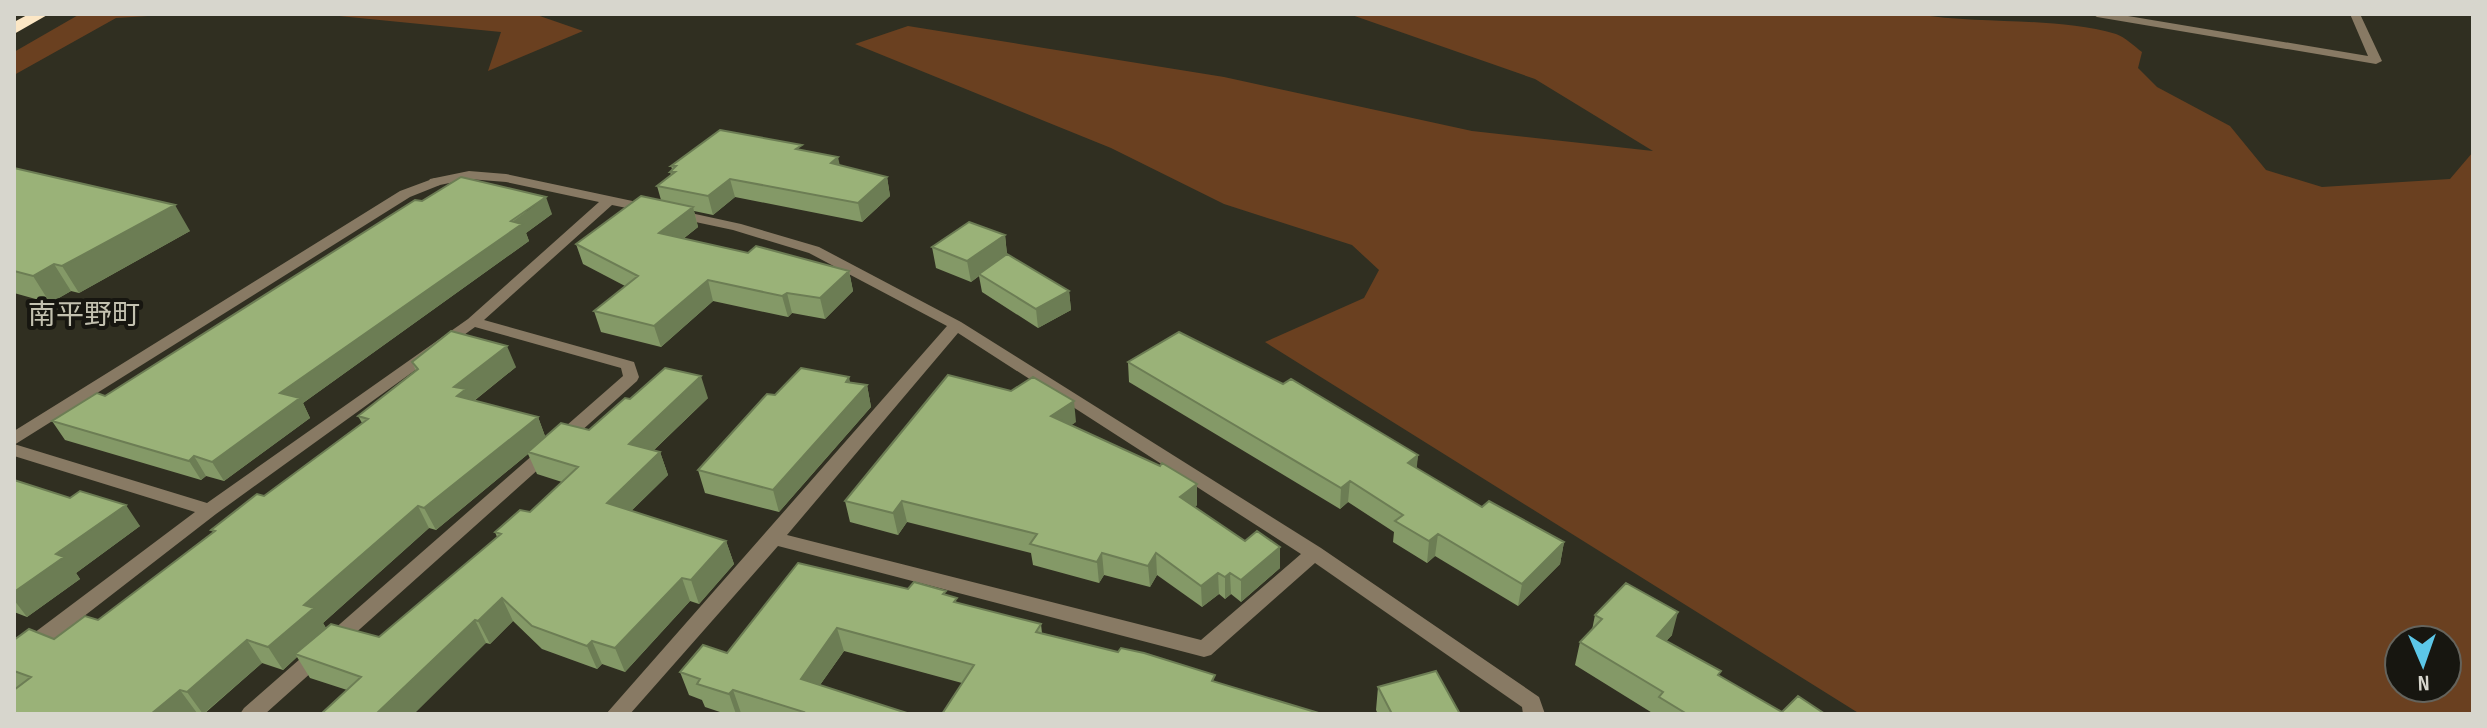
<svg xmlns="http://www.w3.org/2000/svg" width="2487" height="728" viewBox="0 0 2487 728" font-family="'Sofia Sans Condensed','Noto Sans JP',sans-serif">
<rect width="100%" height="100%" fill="#302f21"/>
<path fill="#6a4020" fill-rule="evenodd" d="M80,14H180L116,18L14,75V52Z
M319,14H534L583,31L488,71L501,32Z
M1349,14H1916C1980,25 2054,16 2116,34C2125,37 2134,46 2142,52L2138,68L2157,87L2230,126L2266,170L2322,187L2450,179L2473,152V714H1860L1265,342L1364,298L1379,270L1352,245L1224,204L1111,148L855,44L908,26L1224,77L1472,131L1653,151L1535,79ZM2399,640H2447V688H2399Z"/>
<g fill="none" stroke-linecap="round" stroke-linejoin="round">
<path fill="#887a64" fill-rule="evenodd" d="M2092,14H2116L2368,56L2350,14H2360L2382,61L2376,64L2097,17Z
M469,171L506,174L656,206L658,209L656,212L651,213L612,205L484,320L634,362L639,377L637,381L265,714H240L244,708L623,376L621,368L475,327L216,514L21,665L14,667V648L195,512L14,456V444L207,503L468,319L599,202L506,182L469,179L435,186L428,182L430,179Z
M677,210L741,224L819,247L961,322L1321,548L1539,697L1545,714H1523L1522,707L1315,563L1211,655L1204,657L778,546L630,714H606L947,326L809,253L733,230L672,217L670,214L672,211ZM958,333L1301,554L1201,640L787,535Z"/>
<path fill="#887a64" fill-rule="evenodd" d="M435,178L440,179V185L410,197L14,445V431L400,191Z"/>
<path fill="#fce7c5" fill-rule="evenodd" d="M29,14H49L14,34V22Z"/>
</g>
<path fill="#849967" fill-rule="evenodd" d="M803,151L840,165L887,177L890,196L862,222L735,197L713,215L694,211L698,227L683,239L748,253L849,271L853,291L825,319L792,313L788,317L713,301L661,347L601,332L594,311L625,286L583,264L576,244L661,200L657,186L671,175L670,172L672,169L671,166Z
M14,168L190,231L79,293L71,291L50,303L14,293Z
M422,201L552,214L526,233L529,241L303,403L310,418L224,481L206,476L201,480L65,440L52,421L105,396Z
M1005,235L1007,254L1069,291L1071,310L1038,328L982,292L979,276L971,282L936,268L932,247Z
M412,362L516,367L474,401L538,417L545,436L589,430L630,399L708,398L653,451L660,452L668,475L631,511L726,541L734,564L699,604L690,601L625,672L602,664L597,669L542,649L513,621L490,644L486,643L347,690L310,678L297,657L283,670L262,663L204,714L14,687V640L54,639L98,620L213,532L211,530L264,496L362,423L358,416L416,371ZM528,454L537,474L562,482L530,512L495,532L497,537L379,637L326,628L323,623L429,528L436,530Z
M1128,362L1418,455L1416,468L1482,507L1564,542L1560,564L1518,606L1435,556L1427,563L1393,542L1394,532L1348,502L1340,509L1129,382Z
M850,382L867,385L871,407L779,512L705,493L698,470L775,395Z
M1076,422L1071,425L1197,505L1195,507L1280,568L1241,602L1231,594L1225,599L1219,594L1202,607L1157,575L1150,587L1104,575L1099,583L1033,565L1031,553L907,522L898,535L850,522L845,501Z
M14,480L140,526L76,573L80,579L27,617L14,612Z
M908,589L947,595L958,603L1041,624L1042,633L1118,652L1144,653L962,683L844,651L820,685L910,714H745L741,713L740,714H726L705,707L702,700L689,695L680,672L727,653Z
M1595,615L1672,635L1666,641L1720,676L1782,712L1825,714H1654L1575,665L1580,642L1592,630Z
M1378,687L1460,714H1378L1376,710Z"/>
<path fill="#6c7d54" d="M838,157L842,175L831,163Z
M887,177L890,196L862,222L858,203Z
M730,179L735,197L713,215L708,196Z
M546,197L552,214L526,233L529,241L303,403L310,418L224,481L212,462L280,393Z
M175,205L190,231L79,293L62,266Z
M693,207L698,227L665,253L659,233Z
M1005,235L1007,256L979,274V276L971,282L967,261Z
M54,264L71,291L50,303L33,276Z
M849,271L853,291L825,319L820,298Z
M708,280L713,301L661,347L654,326Z
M1069,291L1071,310L1038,328L1036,309Z
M787,293L792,313L788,317L782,296Z
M507,346L516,367L471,403L467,418L454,387Z
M701,376L708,398L637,466L629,444Z
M849,377L854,399L867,385L871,407L779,512L773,490Z
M1074,401L1076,422L1054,437L1051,416Z
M538,417L546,439L528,452V454L436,530L424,508Z
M660,452L668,475L616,526L607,503Z
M1418,455L1416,476L1408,463Z
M194,456L206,476L201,480L189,461Z
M1350,481L1348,502L1340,509L1341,488Z
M1197,484V505L1181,518L1180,497Z
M902,501L907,522L898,535L893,513Z
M126,505L140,526L76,573L80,579L27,617L14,600V592L56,554Z
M418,506L429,528L323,623L328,631L295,654L297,657L283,670L268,647L304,605Z
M1438,534L1435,556L1427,563L1429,541Z
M726,541L734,564L699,604L691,580Z
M1564,542L1560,564L1518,606L1522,584Z
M1280,547V568L1241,602V580Z
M1102,553L1104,575L1099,583L1097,562Z
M1156,553L1157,575L1150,587L1148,566Z
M1218,573L1219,594L1202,607L1201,586Z
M1230,573L1231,594L1225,599V577Z
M682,578L690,601L625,672L615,648Z
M502,598L513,621L490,644L478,621Z
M1678,612L1672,635L1650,659L1657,636Z
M475,620L486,643L414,714H379L378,712Z
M837,628L844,651L808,702L801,679Z
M247,640L262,663L203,714L187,692Z
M592,641L602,664L597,669L587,646Z
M180,690L197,713L196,714H151Z
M733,690L741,713L740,714H736L729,694Z"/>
<path fill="#9ab278" stroke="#6c7d54" stroke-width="2" d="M720,130L802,145L796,149L838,157L831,163L887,177L858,203L730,179L708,196L657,186L675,172H670L676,166H671Z
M14,168L175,205L62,266L54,264L33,276L14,271Z
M461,177L546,197L511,221L522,224L280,393L300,398L212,462L194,456L189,461L52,421L97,393L105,396L415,200L422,201Z
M641,196L693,207L659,233L748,253L756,246L849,271L820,298L787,293L782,296L708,280L654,326L594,311L638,276L576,244Z
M969,222L1005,235L967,261L932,247Z
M1007,254L1069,291L1036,309L979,274Z
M451,331L507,346L454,387L466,389L457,396L538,417L424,508L418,506L304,605L314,608L268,647L247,640L187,692L180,690L151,714H14V690L31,677L14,671V640L29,629L54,639L85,616L98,620L215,531L211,530L257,494L264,496L368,419L358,416L418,369L412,362Z
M1179,332L1283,384L1291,379L1418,455L1408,463L1482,507L1489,501L1564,542L1522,584L1438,534L1429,541L1395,521L1403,515L1350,481L1341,488L1128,362Z
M665,368L701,376L629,444L660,452L607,503L726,541L691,580L682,578L615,648L592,641L587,646L532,626L502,598L478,621L475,620L378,712L381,714H321L361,677L295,654L331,624L379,637L501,534L495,532L520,510L530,512L578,467L528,452L561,423L589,430L625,398L630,399Z
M801,368L849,377L846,382L867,385L773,490L698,470L767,394L775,395Z
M948,375L1011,391L1033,377L1074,401L1051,416L1160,466L1162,463L1197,484L1180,497L1245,541L1257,531L1280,547L1241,580L1230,573L1225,577L1218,573L1201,586L1156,553L1148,566L1102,553L1097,562L1030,544L1037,534L902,501L893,513L845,501Z
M14,480L70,498L80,491L126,505L56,554L64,557L14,592Z
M798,563L908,589L914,582L946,591L943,594L957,598L954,602L1041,624L1036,632L1118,652L1121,648L1144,653L1215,675L1212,681L1322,714H942L974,665L837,628L801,679L910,714H803L804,712L733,690L729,694L697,684L700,679L680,672L703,645L727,653Z
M1626,583L1678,612L1657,636L1721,671L1718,675L1782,712L1798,696L1825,714H1687L1659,697L1663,692L1580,642L1602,619L1595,615Z
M1436,671L1460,714H1392L1378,687Z"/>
<g text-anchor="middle" stroke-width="8" stroke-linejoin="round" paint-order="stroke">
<g font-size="28" fill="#c3c1b0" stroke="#171610">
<text x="84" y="324">南平野町</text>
</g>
</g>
<rect width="2487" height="728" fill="none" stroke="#d7d6cd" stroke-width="32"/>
<g transform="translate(2423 664) rotate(178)"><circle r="38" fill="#171610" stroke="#64635c" stroke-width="2"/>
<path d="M0-6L14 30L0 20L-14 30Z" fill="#5cc7e8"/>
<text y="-12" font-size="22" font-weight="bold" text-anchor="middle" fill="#d7d6cd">N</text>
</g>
</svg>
